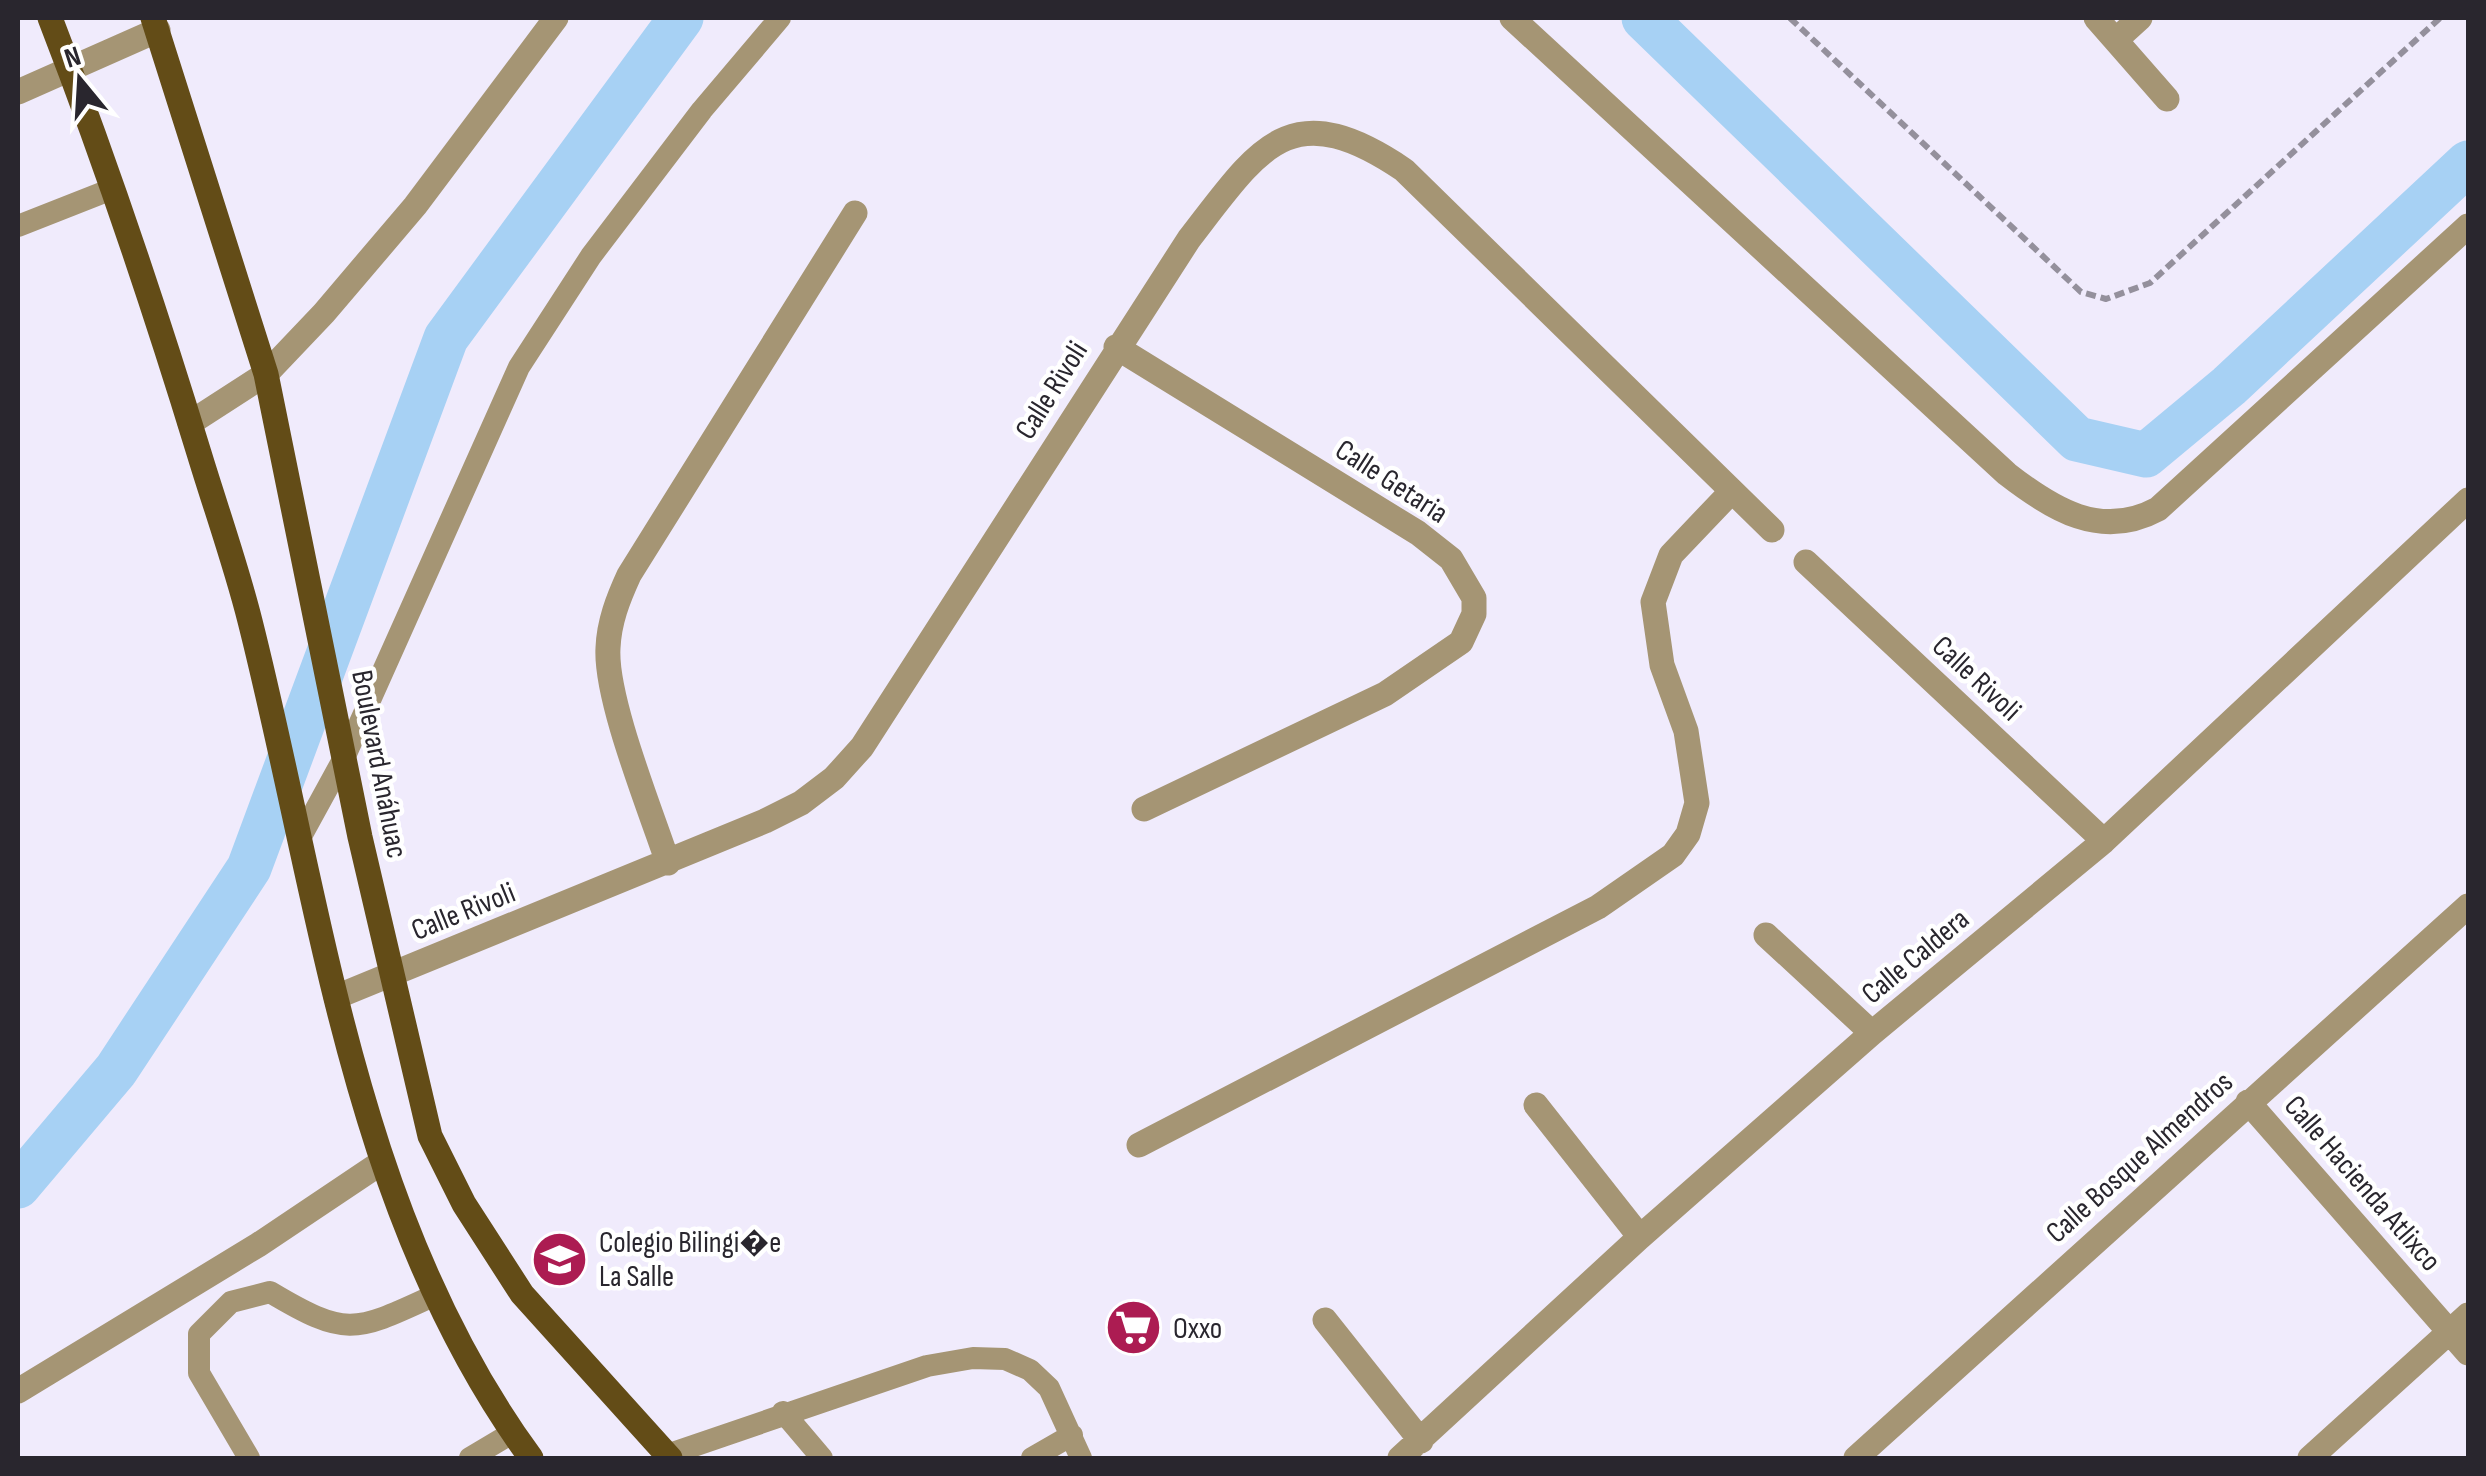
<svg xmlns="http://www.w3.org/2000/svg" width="2486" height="1476" viewBox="0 0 2486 1476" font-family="'Sofia Sans Condensed',sans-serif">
<rect width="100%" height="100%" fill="#f0ebfc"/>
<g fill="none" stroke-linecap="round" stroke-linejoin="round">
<path stroke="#a7d1f4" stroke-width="45" d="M1644,18L2077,439L2146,455L2229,386L2468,163
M18,1186L116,1070L249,868L446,338L681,18"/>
<path stroke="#94909c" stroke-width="6" stroke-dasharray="10 5" stroke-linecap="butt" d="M1790,18L2081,292L2106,299L2150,283L2440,18"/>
<path stroke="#a59574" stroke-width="22" d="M18,226L112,189
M299,840L345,756L519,367L591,256L702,110L780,18
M783,1412L822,1458
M667,1455L927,1366L973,1358L1005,1359L1030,1370L1049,1388L1081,1458
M249,1458L199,1373V1334L231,1302L270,1292C347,1338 355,1332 435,1295
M470,1458L512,1433
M1032,1458L1072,1435"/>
<path stroke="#a59574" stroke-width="25" d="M1512,18L2007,474C2052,509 2101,540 2158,509L2468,226
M2096,18L2167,99
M2118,38L2140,18
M18,92L158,30
M1116,347L1418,533L1451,559L1474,598V614L1461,642L1385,694L1144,809
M190,423L266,374L324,313L415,206L556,18
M1806,562L2104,841
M668,863C651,811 605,699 608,648C609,622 618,599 629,575L855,213
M1766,935L1872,1033
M336,997L765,821L801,803L834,778L862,747L1189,239C1260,147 1290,93 1404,170L1772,530
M2248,1102L2468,1353
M1536,1105L1640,1237
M1139,1145L1598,907L1673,855L1688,834L1697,803L1686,731L1662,665L1653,602L1671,555L1730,493
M1325,1320L1421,1441
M18,1391L258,1245L382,1162
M1400,1458L1640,1237L1872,1033L2104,841L2468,500
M1856,1458L2468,906
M2310,1458L2468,1315"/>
<path stroke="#634c17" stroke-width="25" d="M50,18C105,160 154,306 199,453C216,509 236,565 250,621C322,906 353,1215 531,1458
M153,18L266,374L360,837L430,1136L464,1204L522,1294L670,1458"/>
</g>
<defs>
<symbol id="school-disc" viewBox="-11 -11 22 22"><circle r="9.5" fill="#ac1c52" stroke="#fff"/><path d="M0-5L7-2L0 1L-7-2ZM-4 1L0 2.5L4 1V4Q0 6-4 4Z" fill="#fff"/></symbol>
<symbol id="supermarket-disc" viewBox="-11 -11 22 22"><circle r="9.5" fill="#ac1c52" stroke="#fff"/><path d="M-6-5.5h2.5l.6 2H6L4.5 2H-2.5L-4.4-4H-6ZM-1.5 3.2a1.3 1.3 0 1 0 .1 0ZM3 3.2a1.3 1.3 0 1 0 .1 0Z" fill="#fff"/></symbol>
</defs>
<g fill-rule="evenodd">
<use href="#school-disc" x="528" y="1228" width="63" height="63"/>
<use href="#supermarket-disc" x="1102" y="1296" width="63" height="63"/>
</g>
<g text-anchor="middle" stroke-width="9" stroke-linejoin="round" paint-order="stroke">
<g font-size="30" fill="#29262e" stroke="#fff">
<text transform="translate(1051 390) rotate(-58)" y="10">Calle Rivoli</text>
<text transform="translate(1392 481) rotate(33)" y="10">Calle Getaria</text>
<text transform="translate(1977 678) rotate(43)" y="10">Calle Rivoli</text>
<text transform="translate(380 764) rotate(79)" y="10">Boulevard Anáhuac</text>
<text transform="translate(463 911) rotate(-22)" y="10">Calle Rivoli</text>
<text transform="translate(1915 956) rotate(-40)" y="10">Calle Caldera</text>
<text transform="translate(2139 1157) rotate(-42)" y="10">Calle Bosque Almendros</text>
<text transform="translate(2363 1183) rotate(49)" y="10">Calle Hacienda Atlixco</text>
</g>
<g font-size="30" fill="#29262e" stroke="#fff" text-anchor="start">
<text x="599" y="1252">Colegio Bilingi�e<tspan x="599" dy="34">La Salle</tspan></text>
<text x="1173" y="1338">Oxxo</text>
</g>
</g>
<rect width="2486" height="1476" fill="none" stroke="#29262e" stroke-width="40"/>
<g transform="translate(80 80) rotate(342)" stroke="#ffffff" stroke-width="8" paint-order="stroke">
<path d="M0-8L18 38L0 25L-18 38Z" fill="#29262e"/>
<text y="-15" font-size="28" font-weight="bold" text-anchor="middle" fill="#29262e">N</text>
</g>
</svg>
